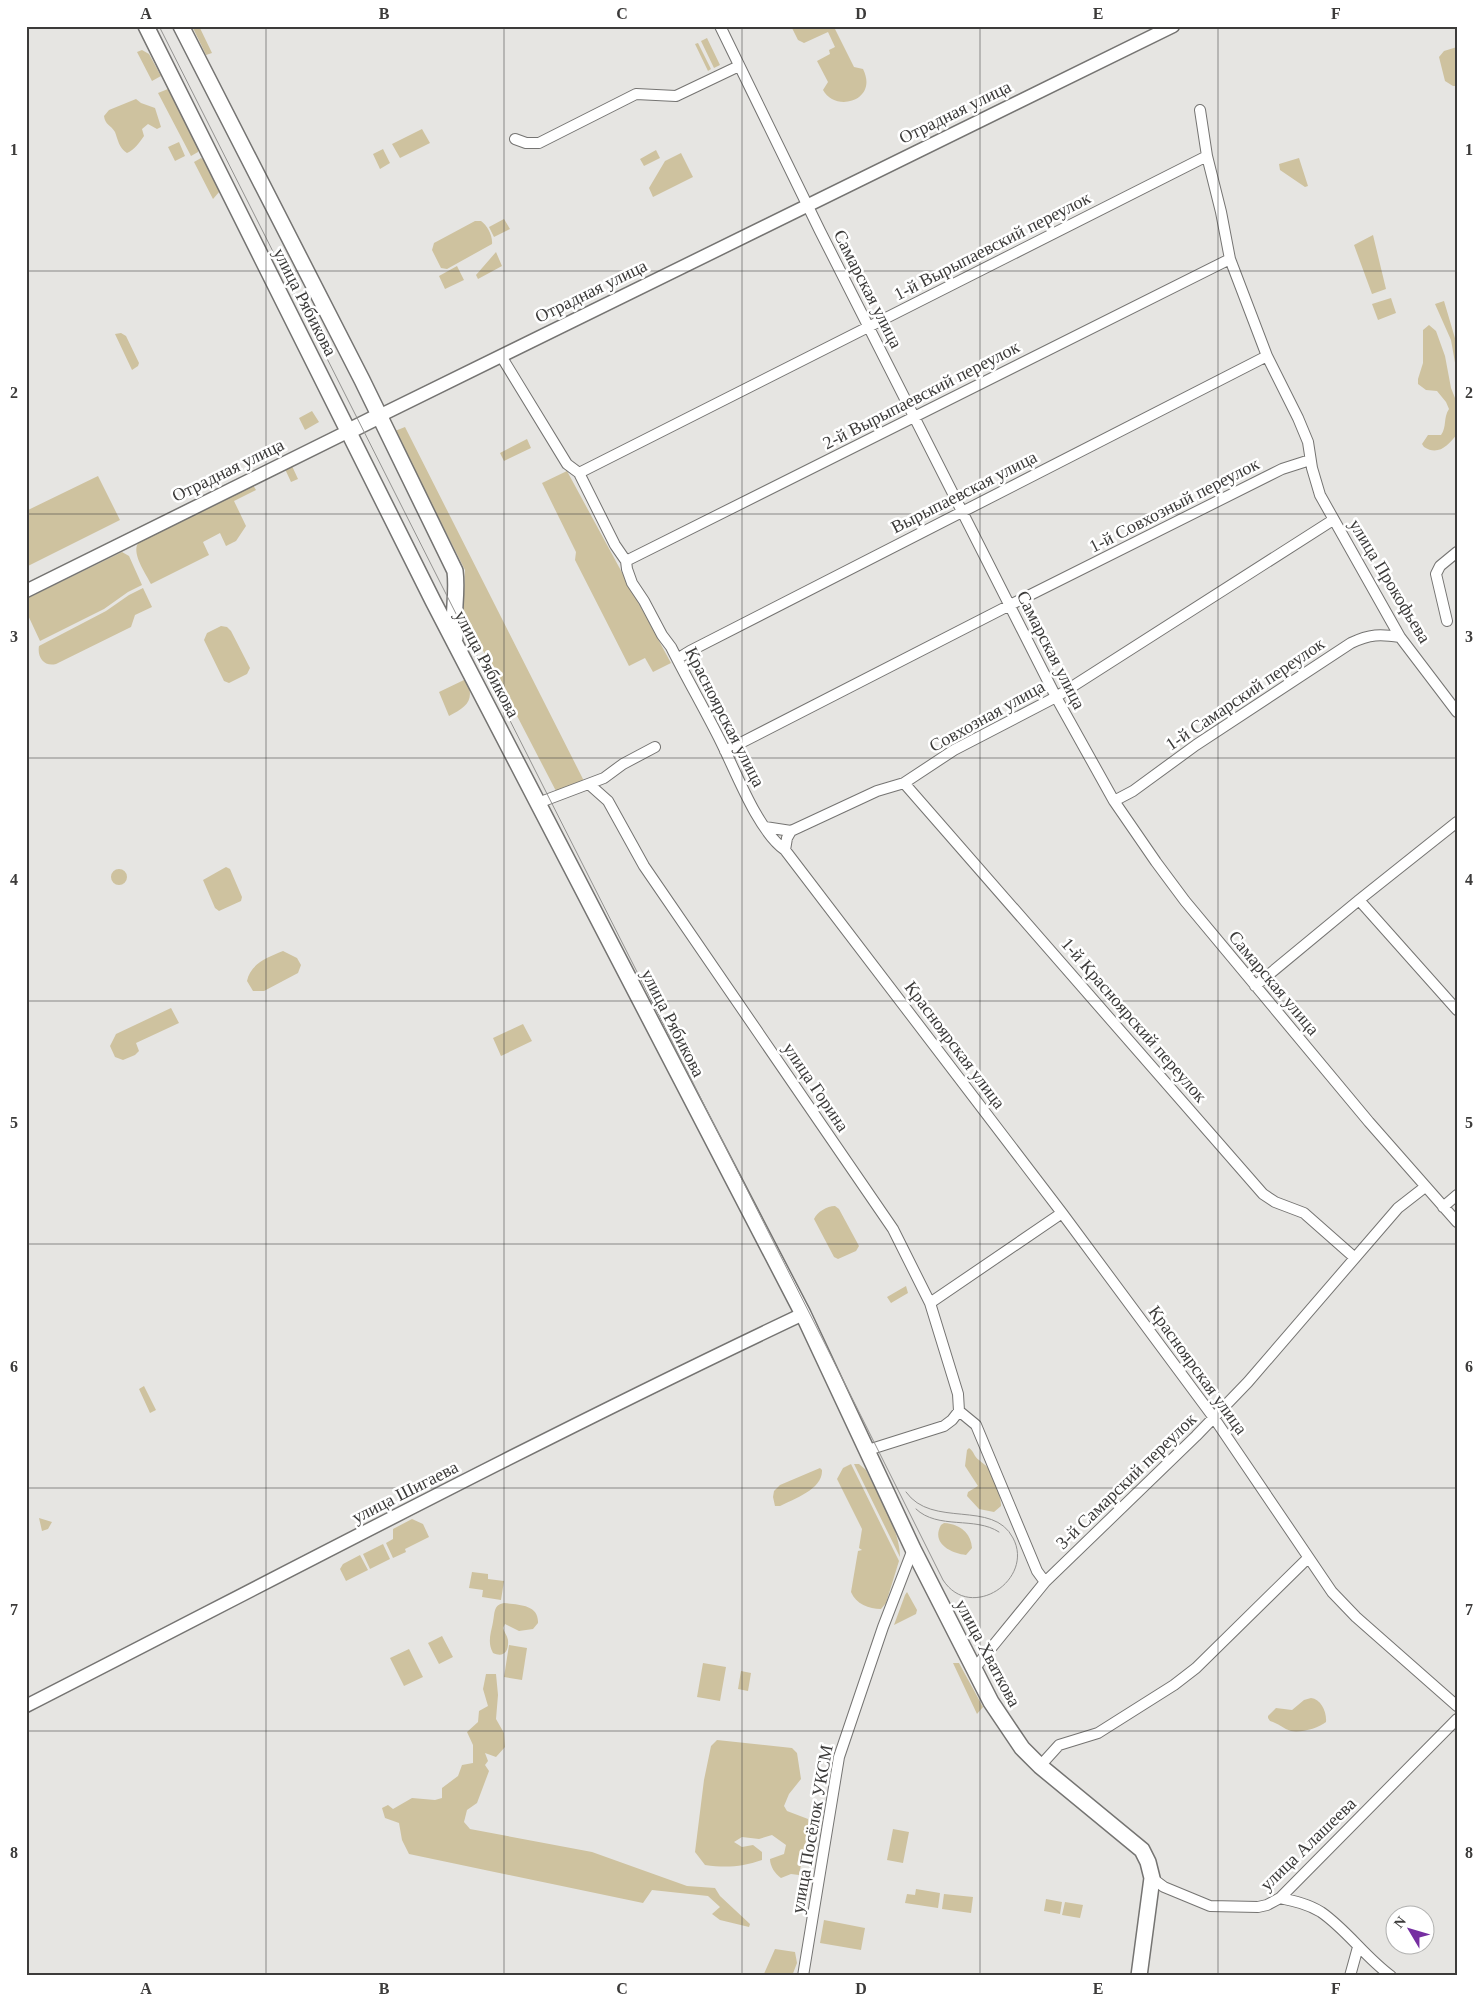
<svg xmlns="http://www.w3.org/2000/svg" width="1483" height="2002" viewBox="0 0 1483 2002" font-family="'Times New Roman',serif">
<rect width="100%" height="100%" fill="#e6e5e2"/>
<path fill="#cec29f" d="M192,26H199L212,53L206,55Z
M791,26H837L835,29L854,67L863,69C879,101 835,113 823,90L828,82L817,61L830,54L829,50L835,47L828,32L804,43L798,40Z
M707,38L720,65L714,68L701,41Z
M698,43L711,69L708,71L695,44Z
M1457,47V86H1453L1445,81L1439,57L1444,51Z
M142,50L149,54L161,76L152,81L137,52Z
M168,89L198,148V152L191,156L158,93Z
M136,99L141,103L155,108L161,127L157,129L148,124L142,129L144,136C140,142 134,150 127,153C119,148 118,140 115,132C111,125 105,125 104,116L109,110Z
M422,129L430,143L400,158L392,144Z
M179,142L185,156L175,161L168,147Z
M383,149L390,163L380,169L373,154Z
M656,150L660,158L644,166L640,159Z
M681,153L693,177L653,197L649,188L665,161Z
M201,158L204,160L220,191L213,199L194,162Z
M1299,158L1308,186L1305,187L1280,170L1279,164Z
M504,219L510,229L494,237L489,227Z
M475,221H481C487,225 493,236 492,244L447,269L441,268L432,250L434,243Z
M1373,235L1386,289L1372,294L1354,245Z
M496,252L502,266L478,279L476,275Z
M457,266L464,280L445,289L439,276Z
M1391,298L1396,313L1378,320L1372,304Z
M1444,301L1457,345V374L1451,340L1435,304Z
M1429,325L1436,331L1445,356L1451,388L1457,403V434C1448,446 1438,456 1424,447L1422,444L1428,435H1441C1447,427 1443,418 1449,409L1446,402L1437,391L1426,390L1418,384V379L1423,363V330Z
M121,333L126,336L139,363L138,366L132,370L115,334Z
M312,411L319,422L305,430L299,418Z
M405,427L585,783L556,791L463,612L465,570L395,431Z
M527,439L531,448L504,461L500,453Z
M292,466L298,479L291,482L285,469Z
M567,471L671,663L653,672L645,658L629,666L575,560L576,552L542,483Z
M98,476L120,520L26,567V511Z
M253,485L256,490L234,501L246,526L236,541L226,546L220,533L203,542L209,555L151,584C146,574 130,552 139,542Z
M122,552L129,556L142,585L128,592L104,609L40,641L26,611V599Z
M143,588L152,607L135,615L131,627L56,664C44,667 37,657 39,646L106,611L129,595Z
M221,626L227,627L231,631L250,668L247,674L229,683L224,681L204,640L207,633Z
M464,680L467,681C475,701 466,707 449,716L439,692Z
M226,867L230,869L242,897L241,901L219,911L215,908L203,880Z
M111 877a8 8 0 1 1 16 0a8 8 0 1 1-16 0Z
M283,951L297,958L301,965L298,973L264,991H253L247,981C250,964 268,957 283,951Z
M171,1008L179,1023L136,1043L139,1051L135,1055L123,1060L115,1057L110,1046L116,1034Z
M523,1024L532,1041L501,1056L493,1038Z
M835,1206L839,1209L859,1246L856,1251L838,1259L834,1257L814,1219C817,1212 827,1206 835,1206Z
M906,1286L908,1293L891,1303L887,1297Z
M144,1386L156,1410L150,1413L139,1389Z
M969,1448C974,1451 974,1457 979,1460C982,1463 985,1464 988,1468C993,1474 1002,1498 1001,1506L994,1512L979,1509L967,1496L968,1492L978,1486L965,1466L967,1450Z
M851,1464L899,1561L886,1603L881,1609C869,1609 856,1604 851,1592L858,1551L862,1550L859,1548L862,1529L837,1479L843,1468Z
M854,1464H859L866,1470C877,1494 900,1529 900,1557Z
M820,1468L822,1470C823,1489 794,1499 780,1506H775L773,1497L774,1491L780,1485Z
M39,1518L52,1522L48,1529L42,1531Z
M412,1519L423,1524L429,1537L405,1549L406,1552L393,1558L386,1543L393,1539V1529Z
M944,1523C959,1524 971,1532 972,1548L966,1555C950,1553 931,1543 941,1525Z
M383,1544L390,1559L370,1569L363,1554Z
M360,1555L368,1570L346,1581L340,1569L343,1564Z
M472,1572L488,1574V1579L504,1581L501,1600L482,1597L483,1590L469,1588Z
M907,1592L917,1610L916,1614L894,1625L905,1595Z
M504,1603C518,1605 539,1604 538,1623L533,1629L519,1631L505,1624L503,1628C504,1632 507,1635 508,1640C509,1651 504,1658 493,1653C487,1642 491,1633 493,1622C495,1613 493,1605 504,1603Z
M442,1636L453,1657L439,1664L428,1643Z
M509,1645L527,1648L522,1680L504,1677Z
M409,1649L423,1677L404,1686L390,1658Z
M703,1663L726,1667L720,1701L697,1697Z
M953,1663H959L983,1707L977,1714Z
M741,1671L751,1673L748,1691L738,1689Z
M486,1674H496L498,1695L496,1719L504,1733L505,1747L496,1757L485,1753L488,1761L485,1765L489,1771L477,1803L467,1810L464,1822L470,1829L592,1852L687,1886L715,1888L720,1896L750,1924L749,1927L720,1920L712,1914L720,1907L708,1896L652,1890L643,1903L409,1854L402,1840L399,1823L385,1818L382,1808L388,1805L393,1809L412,1798L435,1800L442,1798V1788L458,1776L462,1765L473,1763V1745L467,1732L478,1722L479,1711L488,1706L483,1689Z
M1311,1698C1321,1699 1327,1712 1326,1722C1319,1728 1301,1733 1291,1731C1284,1729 1278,1723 1270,1721L1268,1718V1716L1276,1708L1292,1710L1304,1700Z
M717,1740L792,1748L797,1753L801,1779L789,1794L784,1806L787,1811L808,1819L810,1828L805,1844L799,1875L791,1874L781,1878C775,1874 770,1866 770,1859L784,1854L786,1845L772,1835L759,1839L742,1837L734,1842L742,1847L753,1845L762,1852V1860C742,1867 726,1868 705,1865L695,1852L704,1780L711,1746Z
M893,1829L909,1832L903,1863L887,1860Z
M916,1889L940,1893L938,1908L905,1903L907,1894L915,1895Z
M944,1894L973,1897L971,1913L942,1909Z
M1046,1899L1062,1902L1060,1914L1044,1911Z
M1065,1902L1083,1905L1080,1918L1062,1915Z
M824,1920L865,1928L861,1950L820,1943Z
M775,1949L795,1952L797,1963L792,1976H763Z"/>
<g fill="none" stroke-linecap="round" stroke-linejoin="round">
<defs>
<path id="minor" d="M720,26L820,231L1056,697L1114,801L1156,862L1185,901L1369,1122L1457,1222
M1200,110L1207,156L1221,212L1230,259L1267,356L1298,418L1308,442L1312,468L1320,495L1400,637L1457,712
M515,139L526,143H539L636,94L676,96L739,66
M501,356L567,464L579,473L615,545L626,561L627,569L632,583L644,601L662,635L671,647C687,679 705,710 721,742C736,772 758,831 785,850L1062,1213L1214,1418L1332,1592L1356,1617L1457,1706
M579,473L1207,156
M626,561L1230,259
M1447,621L1436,574L1440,566L1457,552
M677,659L690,651L1267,356
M725,751L1010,605L1282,469L1310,460
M904,783L1263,1194L1275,1202L1304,1213L1355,1258
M590,785L608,801L644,866L893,1229L930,1303L958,1394L959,1411L976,1425L1037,1571L1045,1582
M1114,801L1133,791L1196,745L1351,643C1370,634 1380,634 1400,637
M538,803L604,778L623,764L655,747
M765,827L791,831
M785,850L787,838L791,831L877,791L904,783L954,750L1056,697L1333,520
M1359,900L1457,1010
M1255,986L1359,900L1457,822
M1443,1207L1457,1195
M930,1303L1062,1213
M868,1450L944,1426L952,1420L959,1411
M974,1669L1045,1582L1196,1436L1248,1382L1398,1208L1425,1187
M1040,1766L1059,1745L1098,1733L1174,1685L1196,1668L1308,1558
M1152,1878L1164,1887L1210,1906L1258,1907L1267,1905L1280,1898L1457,1719
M1280,1898C1294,1901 1308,1904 1321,1912C1347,1930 1365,1957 1391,1976
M803,1976L839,1757L883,1627L913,1549
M1350,1976L1358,1947"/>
<path id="tertiary" d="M379,416L1173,26
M26,591L349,431
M26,1706C284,1574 541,1438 803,1314"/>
<path id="secondary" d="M146,26L433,601L803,1314L913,1549L991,1702L1022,1748L1040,1766L1142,1850L1148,1862L1152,1878L1139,1976
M181,26L362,380L455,571C458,594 452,615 455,638
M349,431L379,416"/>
</defs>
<use href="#minor" stroke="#757472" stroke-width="12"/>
<use href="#tertiary" stroke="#757472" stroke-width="15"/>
<use href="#secondary" stroke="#757472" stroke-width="18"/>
<use href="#minor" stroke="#fff" stroke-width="10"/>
<use href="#tertiary" stroke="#fff" stroke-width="12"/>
<use href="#secondary" stroke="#fff" stroke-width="15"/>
<path stroke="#949391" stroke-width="1" d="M159,26L820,1334L943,1580C971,1623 1035,1579 1013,1538C993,1499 932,1529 906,1492
M916,1509C938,1530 975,1516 999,1532"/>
</g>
<path fill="none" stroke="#3c3b3a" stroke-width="1" stroke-opacity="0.55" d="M266,26V1976M504,26V1976M742,26V1976M980,26V1976M1218,26V1976M26,271H1457M26,514H1457M26,758H1457M26,1001H1457M26,1244H1457M26,1488H1457M26,1731H1457"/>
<g text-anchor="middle" stroke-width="5" stroke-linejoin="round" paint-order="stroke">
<g font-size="18" fill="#3c3b3a" stroke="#fff">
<text transform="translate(955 112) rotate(-26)" y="6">Отрадная улица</text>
<text transform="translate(992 246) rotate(-27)" y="6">1-й Вырыпаевский переулок</text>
<text transform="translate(868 289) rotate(63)" y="6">Самарская улица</text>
<text transform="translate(591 291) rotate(-26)" y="6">Отрадная улица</text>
<text transform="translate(305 302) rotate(63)" y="6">улица Рябикова</text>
<text transform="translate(921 395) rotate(-27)" y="6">2-й Вырыпаевский переулок</text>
<text transform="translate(228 470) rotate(-26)" y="6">Отрадная улица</text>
<text transform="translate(964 492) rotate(-27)" y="6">Вырыпаевская улица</text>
<text transform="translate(1174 505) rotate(-27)" y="6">1-й Совхозный переулок</text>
<text transform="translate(1390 581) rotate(59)" y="6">улица Прокофьева</text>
<text transform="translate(1051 650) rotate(63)" y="6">Самарская улица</text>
<text transform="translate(487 664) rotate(62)" y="6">улица Рябикова</text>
<text transform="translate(1245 694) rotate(-34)" y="6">1-й Самарский переулок</text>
<text transform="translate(987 716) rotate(-29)" y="6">Совхозная улица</text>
<text transform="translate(725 717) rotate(63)" y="6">Красноярская улица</text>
<text transform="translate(1274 983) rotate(50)" y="6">Самарская улица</text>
<text transform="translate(1134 1020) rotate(49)" y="6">1-й Красноярский переулок</text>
<text transform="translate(673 1023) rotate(63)" y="6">улица Рябикова</text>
<text transform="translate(955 1045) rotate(53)" y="6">Красноярская улица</text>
<text transform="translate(816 1087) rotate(56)" y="6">улица Горина</text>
<text transform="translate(1198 1370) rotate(54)" y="6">Красноярская улица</text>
<text transform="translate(1126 1481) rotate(-44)" y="6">3-й Самарский переулок</text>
<text transform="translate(405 1492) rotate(-27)" y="6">улица Шигаева</text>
<text transform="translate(988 1653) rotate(62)" y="6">улица Хваткова</text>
<text transform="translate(812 1829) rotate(-80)" y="6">улица Посёлок УКСМ</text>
<text transform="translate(1308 1844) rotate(-44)" y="6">улица Алашеева</text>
</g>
</g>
<rect width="1483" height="2002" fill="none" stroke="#ffffff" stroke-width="55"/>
<g transform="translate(1410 1930) rotate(308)"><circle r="24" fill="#ffffff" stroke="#b1b1b0"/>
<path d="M0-4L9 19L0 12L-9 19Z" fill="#762ea1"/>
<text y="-8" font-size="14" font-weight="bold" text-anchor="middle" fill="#3c3b3a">N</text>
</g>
<rect x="28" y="28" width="1428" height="1946" fill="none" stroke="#3c3b3a" stroke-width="2"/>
<g font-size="16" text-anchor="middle" font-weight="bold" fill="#3c3b3a">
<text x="146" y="19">A</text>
<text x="384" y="19">B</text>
<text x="622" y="19">C</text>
<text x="861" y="19">D</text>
<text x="1098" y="19">E</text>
<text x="1336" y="19">F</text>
<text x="14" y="155">1</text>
<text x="1469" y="155">1</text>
<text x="14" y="398">2</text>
<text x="1469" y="398">2</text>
<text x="14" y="642">3</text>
<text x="1469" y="642">3</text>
<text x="14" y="885">4</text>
<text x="1469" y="885">4</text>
<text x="14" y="1128">5</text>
<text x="1469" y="1128">5</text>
<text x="14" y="1372">6</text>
<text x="1469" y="1372">6</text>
<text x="14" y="1615">7</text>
<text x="1469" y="1615">7</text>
<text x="14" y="1858">8</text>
<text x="1469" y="1858">8</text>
<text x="146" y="1994">A</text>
<text x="384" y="1994">B</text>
<text x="622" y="1994">C</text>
<text x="861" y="1994">D</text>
<text x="1098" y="1994">E</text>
<text x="1336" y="1994">F</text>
</g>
</svg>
